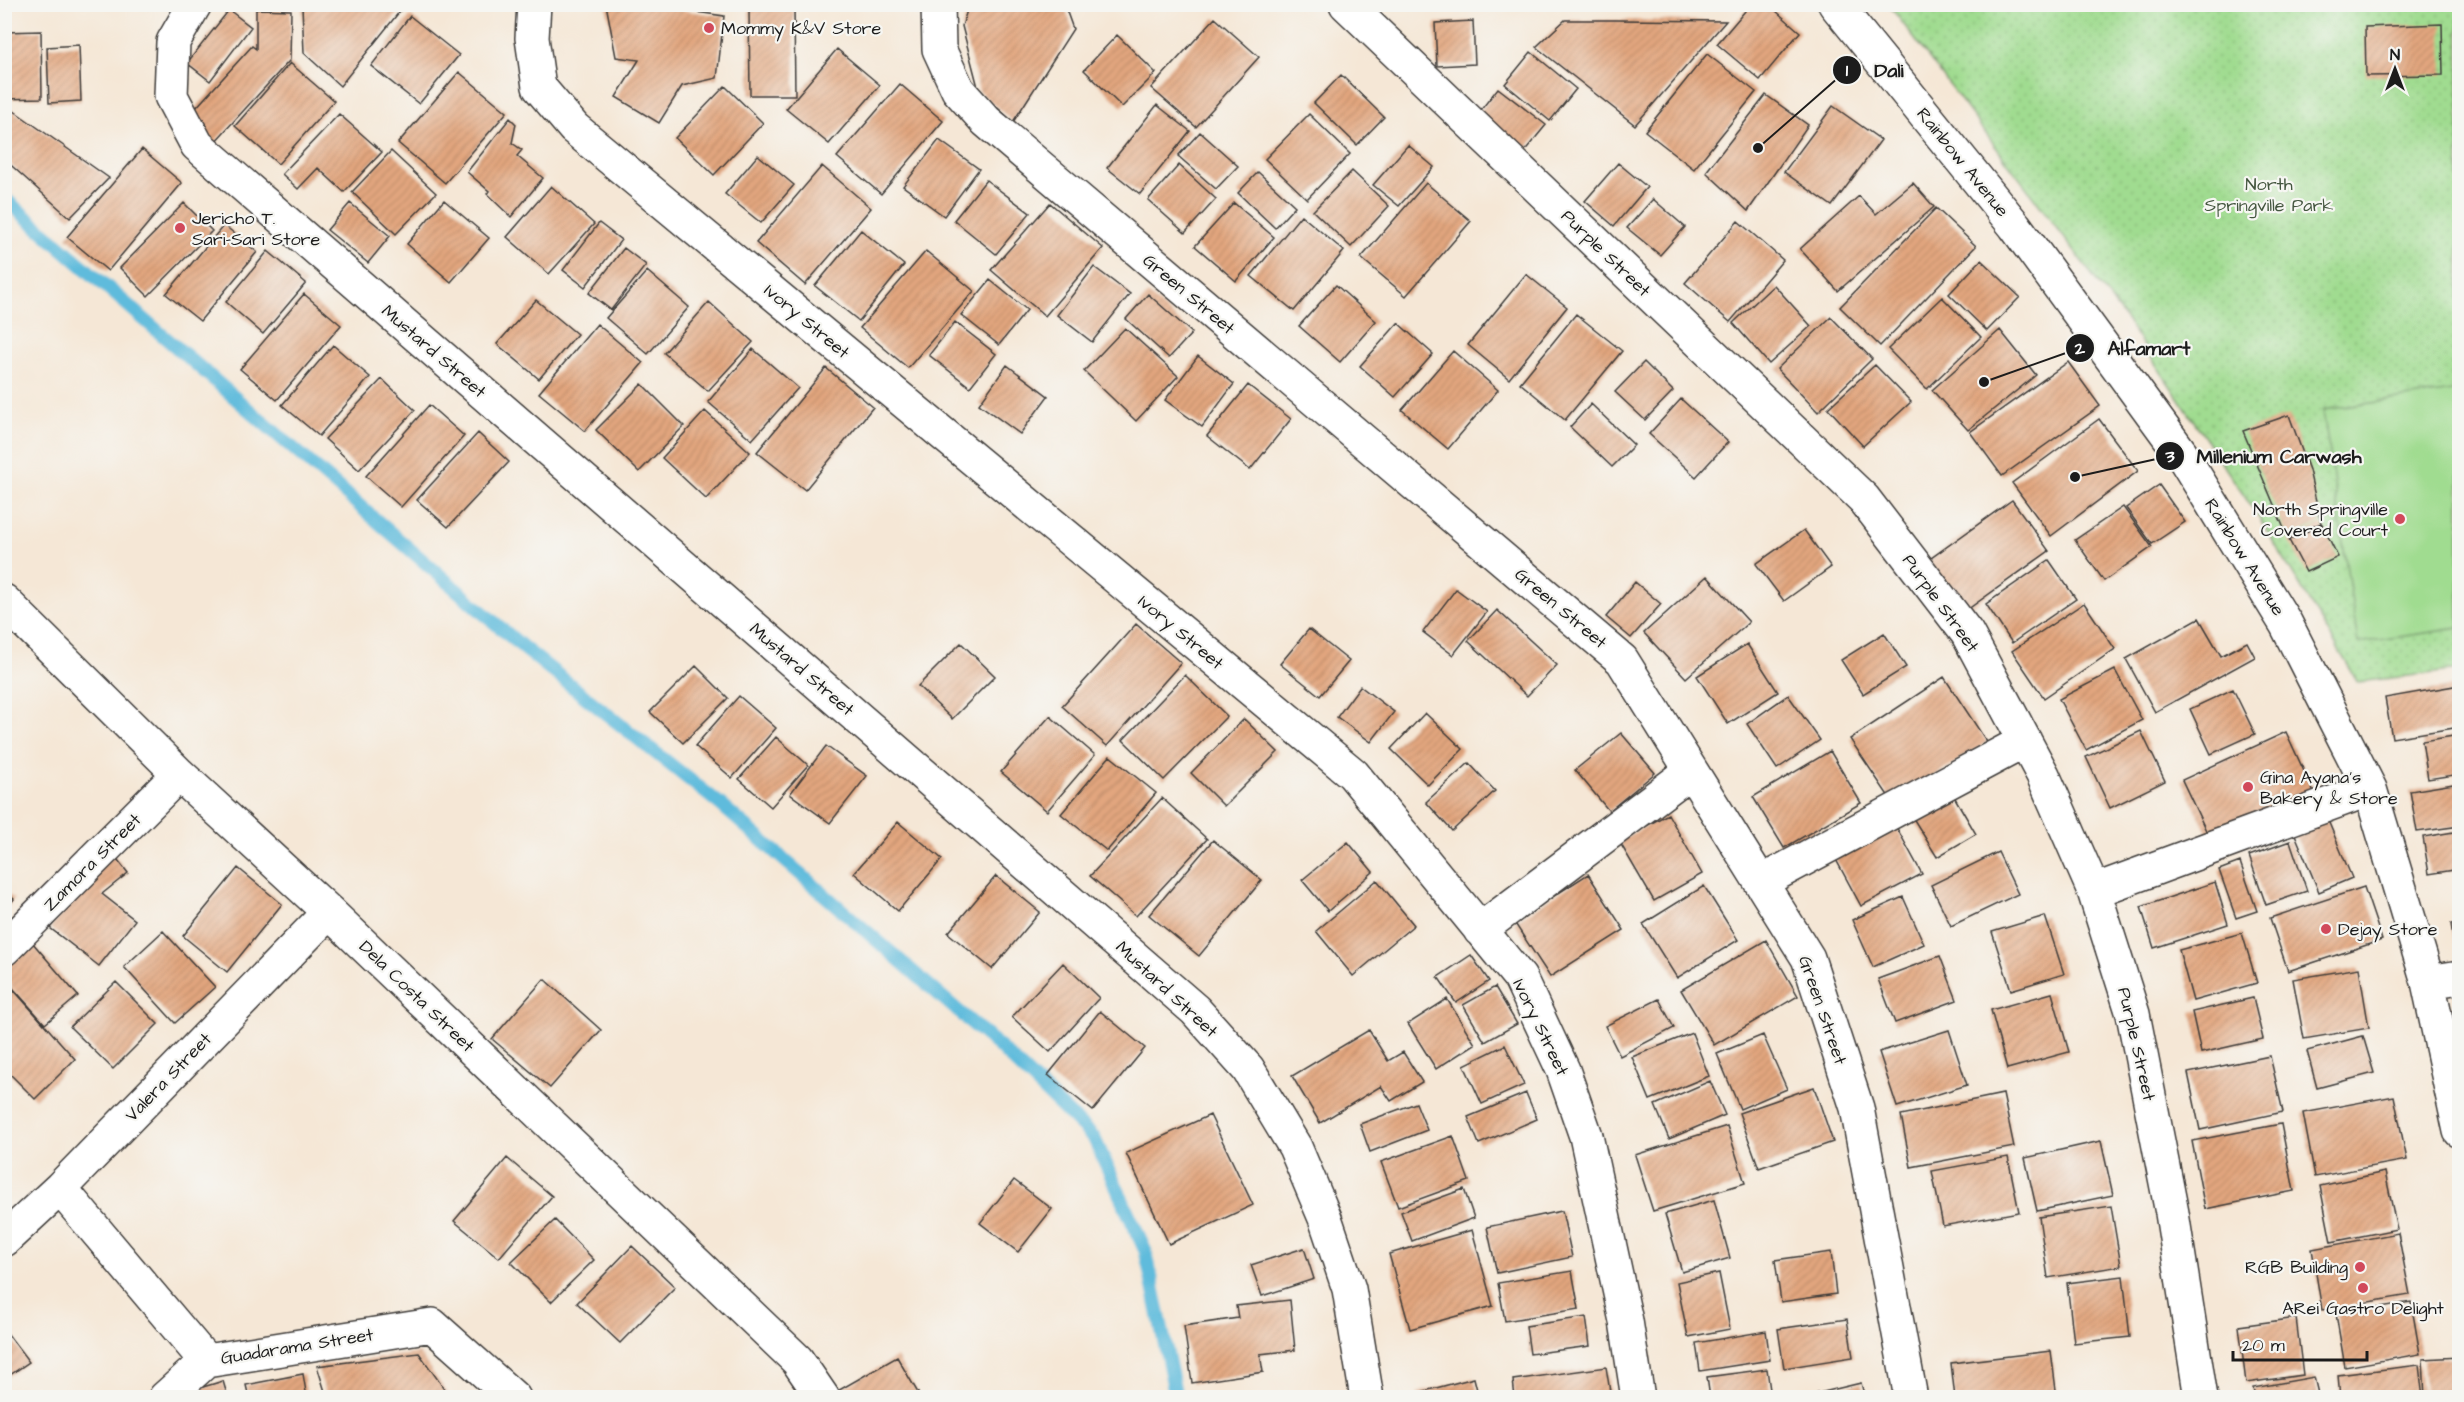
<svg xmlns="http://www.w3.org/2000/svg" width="2464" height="1402" viewBox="0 0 2464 1402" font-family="'Architects Daughter',sans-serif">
<defs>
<pattern id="park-dots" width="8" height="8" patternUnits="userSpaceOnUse" patternTransform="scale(1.5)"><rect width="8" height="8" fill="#a0dc90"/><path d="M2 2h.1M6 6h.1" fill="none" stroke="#89bc7c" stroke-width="1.8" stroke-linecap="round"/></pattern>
<pattern id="building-hatch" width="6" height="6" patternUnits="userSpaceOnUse" patternTransform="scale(1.5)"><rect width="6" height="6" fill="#e2a67e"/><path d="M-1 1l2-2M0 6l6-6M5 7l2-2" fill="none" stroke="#c18e6c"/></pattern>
</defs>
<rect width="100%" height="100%" fill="#f6f6f2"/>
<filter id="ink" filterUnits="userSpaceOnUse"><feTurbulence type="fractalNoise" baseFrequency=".0167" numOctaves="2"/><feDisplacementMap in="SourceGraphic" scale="12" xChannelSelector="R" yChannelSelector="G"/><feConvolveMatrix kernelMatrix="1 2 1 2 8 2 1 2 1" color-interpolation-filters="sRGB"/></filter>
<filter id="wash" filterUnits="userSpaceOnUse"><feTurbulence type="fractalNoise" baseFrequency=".008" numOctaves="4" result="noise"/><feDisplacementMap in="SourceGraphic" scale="24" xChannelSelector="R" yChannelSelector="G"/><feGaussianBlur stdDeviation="1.35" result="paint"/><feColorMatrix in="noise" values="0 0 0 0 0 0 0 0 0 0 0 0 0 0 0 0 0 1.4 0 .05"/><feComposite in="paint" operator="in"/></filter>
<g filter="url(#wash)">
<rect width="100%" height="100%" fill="#f5e7d6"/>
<path fill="url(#park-dots)" stroke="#5e7c56" stroke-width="1.5" d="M1889,5H2459V670L2358,682L2259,518L2126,320Z"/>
<path fill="#a0dc90" stroke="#5e7c56" stroke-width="1.5" d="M2459,390V628L2358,643L2323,410Z"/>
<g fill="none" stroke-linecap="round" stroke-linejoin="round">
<path stroke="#5ebbdc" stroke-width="14" d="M4,198L525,649L720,804L996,1044L1094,1138L1146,1252L1176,1398"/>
</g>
<g id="blocks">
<path fill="url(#building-hatch)" d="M606,4H639L724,16L717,78L682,86L659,123L616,97L639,60L616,57Z
M969,4H1064L1073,29L1013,122L979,91L962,26Z
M1751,4H1768L1800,32L1760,80L1717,44Z
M302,6H404L340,86L304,53Z
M794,7L795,95H750L749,8Z
M256,9L291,10L290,60L213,144L185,120L252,46L256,49Z
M229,10L251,27L210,81L187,63Z
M410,16L459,55L419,104L371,66Z
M1215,18L1259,57L1196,127L1151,88Z
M1565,20H1615L1726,21L1635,125L1536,47Z
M1473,21L1475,64L1437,66L1435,23Z
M2442,24L2443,75L2366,76L2365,27Z
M41,31L42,98L4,99V32Z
M1117,35L1156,73L1122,107L1084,70Z
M79,45L81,101L49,103L47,47Z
M837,49L880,85L829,144L786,109Z
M1531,52L1576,89L1550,121L1505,84Z
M1707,54L1756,92L1694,169L1645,131Z
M290,63L334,101L278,164L235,126Z
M459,72L507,112L445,183L398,143Z
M1341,75L1384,117L1357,145L1314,103Z
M900,84L943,121L881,194L837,157Z
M725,86L763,123L714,175L675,138Z
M1498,88L1546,125L1523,153L1476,116Z
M1766,95L1808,125L1748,211L1706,172Z
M1157,105L1190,131L1140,194L1107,168Z
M7,106L109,178L70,218L4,159V110Z
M1833,106L1881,140L1832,206L1784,172Z
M339,114L382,152L344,192L318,168L298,189L282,174Z
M1309,114L1350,154L1307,199L1265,159Z
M510,118L516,124L512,143L522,150L517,156L543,178L511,217L487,194L489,191L467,172Z
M1200,132L1238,166L1216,189L1178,156Z
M939,140L979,169L944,216L903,186Z
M1408,145L1434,167L1399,206L1373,185Z
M142,149L182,183L108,271L67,237Z
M391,151L436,193L396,234L352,192Z
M758,155L794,185L761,223L725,194Z
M1618,163L1647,187L1614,226L1585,201Z
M1179,165L1216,199L1185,233L1148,200Z
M822,166L871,208L805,285L756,243Z
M1352,171L1389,206L1351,247L1313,211Z
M1258,172L1295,206L1275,228L1238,193Z
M986,180L1030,213L996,254L954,220Z
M1426,183L1471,221L1406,296L1361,258Z
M1913,183L1934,207L1838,291L1800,249L1859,196L1876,214Z
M551,186L594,224L549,274L507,237Z
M1653,199L1685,227L1660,255L1627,228Z
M444,200L489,238L451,282L407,244Z
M184,203L212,231L148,296L120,268Z
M350,203L390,236L368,263L327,230Z
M1050,203L1103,248L1045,316L991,270Z
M1234,203L1274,237L1236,281L1195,246Z
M1936,208L1976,246L1880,346L1840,307Z
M1301,215L1344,251L1294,311L1251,276Z
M1738,221L1783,260L1730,322L1685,283Z
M599,223L621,240L585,287L563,270Z
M224,225L257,252L200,321L166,294Z
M861,230L904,265L859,321L815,286Z
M624,248L646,265L611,310L589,293Z
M268,251L306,283L263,334L226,302Z
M926,251L974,291L908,368L860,328Z
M1981,260L2020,297L1987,331L1949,294Z
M1094,267L1130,294L1092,342L1057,315Z
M647,271L689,307L648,354L606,318Z
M1526,274L1567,307L1509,379L1468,345Z
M990,280L1027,310L999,345L961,315Z
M1336,285L1376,321L1340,362L1299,326Z
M1774,285L1811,326L1769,364L1733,323Z
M304,294L341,325L277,400L240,369Z
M1148,294L1192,333L1169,358L1126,319Z
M1942,297L1981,337L1927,389L1888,349Z
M536,300L577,334L539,379L497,344Z
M709,302L753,342L708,391L664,353Z
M1576,314L1622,351L1565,420L1520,383Z
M1831,317L1872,359L1818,412L1777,369Z
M955,322L996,354L970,387L929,355Z
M1398,323L1433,354L1395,397L1360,366Z
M597,324L643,363L585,431L539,393Z
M1125,328L1178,376L1136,421L1084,371Z
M2000,330L2036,375L1968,430L1932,390Z
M333,345L370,377L319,436L282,405Z
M753,349L798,388L752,440L708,402Z
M1453,351L1498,390L1448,449L1402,410Z
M1198,356L1234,384L1202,427L1165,400Z
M1644,362L1673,391L1645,420L1615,392Z
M2068,362L2100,406L2002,476L1970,432Z
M1007,365L1048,396L1020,434L979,404Z
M1875,365L1911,402L1863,446L1828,408Z
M826,368L873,407L805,490L757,452Z
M382,379L415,410L359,470L325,439Z
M642,384L684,426L639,472L596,430Z
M1248,385L1291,419L1250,470L1207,436Z
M1681,399L1728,442L1696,477L1649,434Z
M1591,404L1634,445L1612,467L1570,427Z
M429,405L464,436L401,507L366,476Z
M705,411L750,452L706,499L662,458Z
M2289,415L2309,470L2321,523L2288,538L2243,431Z
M2099,419L2138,471L2051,536L2012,483Z
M478,433L509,462L448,527L417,500Z
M2159,485L2185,522L2152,544L2126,508Z
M2012,500L2049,551L1964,612L1927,561Z
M2123,507L2152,547L2104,581L2075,540Z
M2322,524L2338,557L2306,572L2289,540Z
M1804,530L1831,567L1784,601L1756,564Z
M2049,560L2076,599L2012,643L1986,604Z
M1707,576L1749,622L1686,678L1644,633Z
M1635,582L1661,604L1631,638L1606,617Z
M1456,589L1487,612L1453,655L1423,632Z
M2084,603L2115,649L2044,698L2012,651Z
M1497,610L1557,665L1527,696L1468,641Z
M2199,618L2221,656L2247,642L2255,657L2155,712L2126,659Z
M1136,624L1181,663L1107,746L1062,706Z
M1309,629L1349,661L1320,696L1280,664Z
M1884,633L1906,667L1863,694L1841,660Z
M961,643L995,676L952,719L918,686Z
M1747,644L1778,692L1728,724L1697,676Z
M696,666L728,698L683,743L650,712Z
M2115,670L2142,720L2086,750L2059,699Z
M1185,675L1227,716L1164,780L1123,740Z
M1944,677L1987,742L1893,803L1850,739Z
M2460,685V727L2392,738L2385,698Z
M1360,686L1394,712L1371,742L1337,717Z
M2233,689L2255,734L2211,754L2190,709Z
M1788,695L1820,740L1777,769L1747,724Z
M739,696L776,728L732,778L695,746Z
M1425,713L1463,749L1428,785L1391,749Z
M1050,716L1095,755L1047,811L1001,772Z
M1244,719L1278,752L1224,806L1191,773Z
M2141,731L2165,781L2110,808L2086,757Z
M2286,732L2314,793L2211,841L2182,780Z
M1621,733L1655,773L1609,811L1575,770Z
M2460,735V774L2428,779L2422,741Z
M776,737L808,765L771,807L739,779Z
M826,746L867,776L830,823L790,794Z
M1830,751L1861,803L1784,848L1753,797Z
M1110,756L1156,793L1107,851L1061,814Z
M1469,763L1495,791L1452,831L1426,802Z
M2460,783V826L2417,832L2410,791Z
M1948,786L1976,834L1937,857L1908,810Z
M1162,798L1207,839L1136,916L1090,876Z
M1668,814L1702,874L1654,901L1619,841Z
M2327,818L2352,878L2319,892L2294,832Z
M1893,821L1922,874L1861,906L1833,854Z
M898,822L942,859L898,911L854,873Z
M2460,831V869L2429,874L2423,837Z
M1213,840L1262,880L1199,956L1149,915Z
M2290,841L2307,891L2266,905L2249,856Z
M1348,842L1373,872L1328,911L1302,880Z
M107,846L128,873L102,894L135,920L99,966L50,928L87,881Z
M1998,852L2018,894L1951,926L1931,885Z
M2240,862L2257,911L2236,918L2219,870Z
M238,868L282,904L227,972L183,936Z
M1588,874L1624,930L1550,977L1514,922Z
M996,876L1040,912L992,969L948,933Z
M1377,880L1414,925L1353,976L1316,931Z
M2215,882L2228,924L2154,948L2141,907Z
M1704,886L1738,940L1677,978L1643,924Z
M2364,887L2382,940L2288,971L2270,918Z
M4,891L14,899L4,911Z
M1903,897L1924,944L1873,967L1852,920Z
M2045,916L2064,974L2011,990L1992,932Z
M2460,922V942L2454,943L2451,924Z
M163,931L215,987L175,1023L124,967Z
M2242,933L2257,983L2193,1001L2179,950Z
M1766,940L1798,996L1714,1045L1681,990Z
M32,942L78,996L45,1024L4,978V965Z
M1471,955L1489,981L1456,1003L1438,977Z
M1940,956L1957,1000L1895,1023L1878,979Z
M1063,963L1099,998L1050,1052L1012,1017Z
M2359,968L2369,1028L2304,1039L2293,979Z
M544,979L601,1030L550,1088L492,1039Z
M116,982L158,1024L113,1069L70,1027Z
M11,987L75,1059L35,1099L4,1068V993Z
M1495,987L1517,1024L1485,1042L1463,1005Z
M2052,993L2069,1052L2007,1069L1991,1010Z
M2253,998L2263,1039L2201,1053L2192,1012Z
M1447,999L1475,1044L1436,1069L1408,1024Z
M1659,999L1674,1028L1620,1056L1605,1026Z
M1100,1011L1145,1048L1093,1111L1048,1075Z
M1369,1030L1388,1061L1403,1052L1422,1082L1391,1101L1381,1086L1320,1123L1292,1076Z
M1949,1030L1967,1085L1897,1107L1879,1052Z
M1692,1033L1709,1076L1650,1100L1632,1057Z
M1763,1035L1787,1089L1740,1109L1717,1054Z
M2363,1036L2374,1073L2317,1088L2307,1051Z
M1505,1045L1524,1085L1482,1104L1464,1065Z
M2270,1056L2283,1112L2200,1130L2188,1073Z
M1710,1081L1725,1115L1669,1139L1655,1105Z
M1814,1087L1833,1142L1759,1168L1739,1113Z
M1526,1093L1537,1119L1479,1144L1468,1117Z
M2003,1094L2014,1147L1911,1167L1901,1115Z
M2394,1096L2407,1160L2315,1177L2303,1113Z
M1416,1103L1427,1130L1370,1152L1360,1124Z
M1210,1115L1253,1205L1169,1244L1126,1153Z
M2281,1124L2294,1191L2205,1209L2192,1141Z
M1727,1126L1745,1183L1653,1211L1635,1155Z
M1453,1136L1469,1181L1398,1207L1381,1162Z
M2101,1141L2113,1195L2037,1211L2025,1158Z
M2008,1157L2019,1212L1943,1226L1932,1171Z
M507,1158L552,1196L499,1258L454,1221Z
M2385,1172L2397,1229L2331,1242L2320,1186Z
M1014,1180L1052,1209L1018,1252L980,1223Z
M1464,1189L1474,1218L1412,1241L1401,1212Z
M1714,1200L1730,1258L1682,1272L1665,1214Z
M2111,1206L2121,1266L2048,1278L2039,1217Z
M1562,1211L1572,1257L1497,1273L1487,1227Z
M555,1220L594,1260L551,1302L511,1262Z
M1472,1230L1493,1306L1410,1329L1389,1254Z
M2398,1233L2410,1295L2322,1310L2312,1249Z
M632,1246L675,1287L620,1343L577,1303Z
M1304,1248L1314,1279L1262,1296L1251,1265Z
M1831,1252L1836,1294L1781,1302L1775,1260Z
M1572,1271L1579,1309L1505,1321L1498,1283Z
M1719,1273L1730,1329L1688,1337L1677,1282Z
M2123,1276L2130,1337L2074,1343L2067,1283Z
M1290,1300L1295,1350L1260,1354L1263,1372L1192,1383L1184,1326L1238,1318L1236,1306Z
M2411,1302L2420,1354L2345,1367L2336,1314Z
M1586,1317L1590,1346L1530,1354L1526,1326Z
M2296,1318L2303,1375L2246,1383L2239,1326Z
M1847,1319L1853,1357L1784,1368L1778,1329Z
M4,1329L29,1362L4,1379Z
M1766,1331L1770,1360L1700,1371L1696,1343Z
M2051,1351L2057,1398H1955L1951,1363Z
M419,1353L448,1394L443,1398H327L317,1366Z
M897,1357L921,1398H837L834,1393Z
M2460,1357V1398H2425L2423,1359Z
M2419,1365L2423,1398H2340L2338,1375Z
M1606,1367L1611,1398H1515L1513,1380Z
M1767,1369L1771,1397L1710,1398L1707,1377Z
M303,1374L307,1398H249L246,1385Z
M2314,1377L2319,1398H2255L2253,1388Z
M1474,1378L1479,1398H1419L1417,1393Z
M223,1381L228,1398H181L180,1394Z
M1861,1383L1865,1398H1802V1397Z"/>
</g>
</g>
<g filter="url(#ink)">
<use href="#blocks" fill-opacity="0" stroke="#3d3a38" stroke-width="1.5"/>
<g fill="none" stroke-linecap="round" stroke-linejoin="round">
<defs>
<path id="minor" d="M195,4L173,42L171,96L197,145L1195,1010L1248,1069L1295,1147L1325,1218L1349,1289L1367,1398
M534,4L532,38L539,87L574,128L1353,774L1520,978L1563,1070L1586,1136L1626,1321L1638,1398
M938,4L939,49L958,90L986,121L1622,660L1808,958L1857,1108L1911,1398
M1346,4L1864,499L1967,633L2043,775L2094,891L2133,1014L2172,1213L2201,1398
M1835,4L2015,226L2181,453L2286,624L2370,789L2428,982L2460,1131
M4,601L179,774L329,912L797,1360L823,1398
M1761,882L2025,741
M2094,891L2370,789
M1480,930L1691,771
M4,949L179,774
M2428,982L2460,977
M60,1188L206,1361
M4,1240L60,1188L329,912
M206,1361L432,1325L514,1398
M165,1398L206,1361"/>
</defs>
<use href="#minor" stroke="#3d3a38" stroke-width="36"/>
<use href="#minor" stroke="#fff" stroke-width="33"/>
</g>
</g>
<g fill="#d1495b" stroke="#f6f6f2" stroke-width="2">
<circle cx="709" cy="28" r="6"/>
<circle cx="180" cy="228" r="6"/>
<circle cx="2400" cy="519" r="6"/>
<circle cx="2248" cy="787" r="6"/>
<circle cx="2326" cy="929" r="6"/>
<circle cx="2360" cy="1267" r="6"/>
<circle cx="2363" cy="1288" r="6"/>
</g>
<g text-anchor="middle" stroke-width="4.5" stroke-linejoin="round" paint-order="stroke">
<g font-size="18" fill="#1c1c1c" stroke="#f6f6f2" text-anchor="start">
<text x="721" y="34">Mommy K&amp;V Store</text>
<text x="192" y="224">Jericho T.<tspan x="192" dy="21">Sari-Sari Store</tspan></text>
<text x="2388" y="515" text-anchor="end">North Springville<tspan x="2388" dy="21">Covered Court</tspan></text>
<text x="2260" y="783">Gina Ayana's<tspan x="2260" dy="21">Bakery &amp; Store</tspan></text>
<text x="2338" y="935">Dejay Store</text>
<text x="2348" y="1273" text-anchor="end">RGB Building</text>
<text x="2363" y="1314" text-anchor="middle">ARei Gastro Delight</text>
</g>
<g font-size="18" fill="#1c1c1c" stroke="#f6f6f2">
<text transform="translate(1963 162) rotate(51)" y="6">Rainbow Avenue</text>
<text transform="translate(1606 253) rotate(44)" y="6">Purple Street</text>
<text transform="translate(1189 294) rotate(40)" y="6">Green Street</text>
<text transform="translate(807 321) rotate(40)" y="6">Ivory Street</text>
<text transform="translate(434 351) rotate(41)" y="6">Mustard Street</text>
<text transform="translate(2245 557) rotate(58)" y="6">Rainbow Avenue</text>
<text transform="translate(1941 603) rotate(54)" y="6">Purple Street</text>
<text transform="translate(1561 608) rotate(40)" y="6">Green Street</text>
<text transform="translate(1181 632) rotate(40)" y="6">Ivory Street</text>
<text transform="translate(802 669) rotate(41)" y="6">Mustard Street</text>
<text transform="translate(92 862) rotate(-45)" y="6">Zamora Street</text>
<text transform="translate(1167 989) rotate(43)" y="6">Mustard Street</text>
<text transform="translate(417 996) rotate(44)" y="6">Dela Costa Street</text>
<text transform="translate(1823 1010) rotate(71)" y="6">Green Street</text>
<text transform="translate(1541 1027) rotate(64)" y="6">Ivory Street</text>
<text transform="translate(2137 1044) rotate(77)" y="6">Purple Street</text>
<text transform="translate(168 1077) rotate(-46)" y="6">Valera Street</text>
<text transform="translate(297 1346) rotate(-9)" y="6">Guadarama Street</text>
</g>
<g font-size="18" fill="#44563f" stroke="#f6f6f2">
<text x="2269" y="190">North<tspan x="2269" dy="21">Springville Park</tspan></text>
</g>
</g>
<path fill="none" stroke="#1c1c1c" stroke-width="2" d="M1758 148L1847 70M1984 382L2080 348M2075 477L2170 456"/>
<g fill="#1c1c1c" stroke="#f6f6f2" stroke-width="2">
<circle cx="1758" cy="148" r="6"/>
<circle cx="1984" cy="382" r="6"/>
<circle cx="2075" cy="477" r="6"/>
<circle cx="1847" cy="70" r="15"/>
<circle cx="2080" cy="348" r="15"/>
<circle cx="2170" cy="456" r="15"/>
</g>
<g font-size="18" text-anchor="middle" font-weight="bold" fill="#fff">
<text x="1847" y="76">1</text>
<text x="2080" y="354">2</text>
<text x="2170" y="462">3</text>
</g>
<g font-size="20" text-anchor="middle" font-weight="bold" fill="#1c1c1c" stroke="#f6f6f2" stroke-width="4.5" stroke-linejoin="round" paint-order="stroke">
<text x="1889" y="77">Dali</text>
<text x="2149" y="355">Alfamart</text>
<text x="2279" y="463">Millenium Carwash</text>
</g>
<rect width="2464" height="1402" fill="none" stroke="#f6f6f2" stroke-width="24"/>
<g transform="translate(2395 69)" stroke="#f6f6f2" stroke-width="4.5" paint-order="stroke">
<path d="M0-4.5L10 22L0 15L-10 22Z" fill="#1c1c1c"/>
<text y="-9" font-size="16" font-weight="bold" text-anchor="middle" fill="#1c1c1c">N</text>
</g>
<path d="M2233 1351v9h134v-9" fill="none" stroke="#1c1c1c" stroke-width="3"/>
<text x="2242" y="1351" font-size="18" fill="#1c1c1c" stroke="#f6f6f2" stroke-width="4.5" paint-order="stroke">20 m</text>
</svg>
